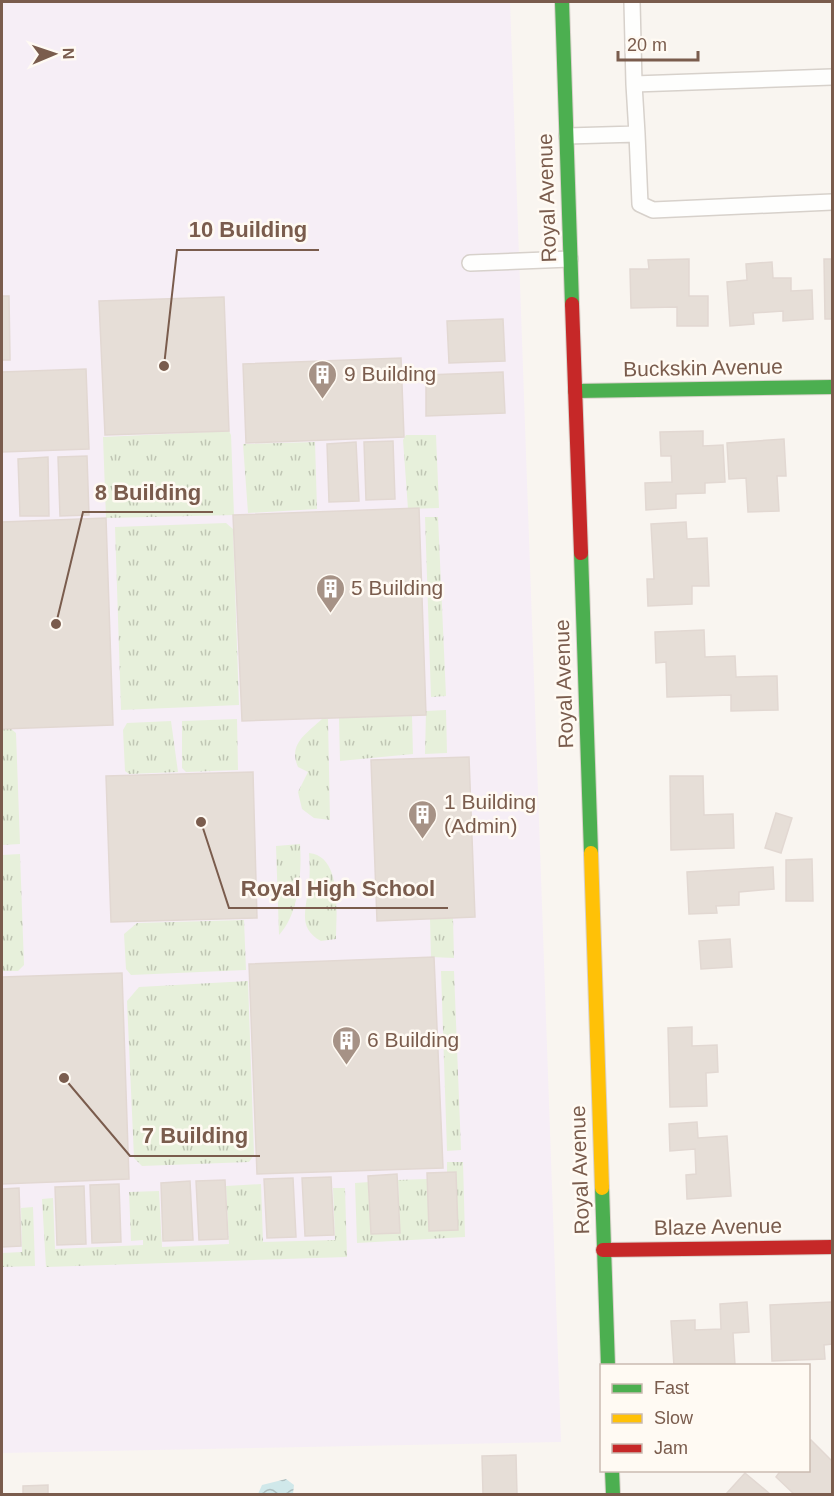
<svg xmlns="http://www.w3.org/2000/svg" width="834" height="1496" viewBox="0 0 834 1496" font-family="Helvetica,sans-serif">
<defs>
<pattern id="grass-tufts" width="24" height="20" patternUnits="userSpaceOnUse" patternTransform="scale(1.5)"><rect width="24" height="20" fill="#e7f0db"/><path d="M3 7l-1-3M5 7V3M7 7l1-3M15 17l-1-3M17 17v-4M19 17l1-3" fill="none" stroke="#c0c6b4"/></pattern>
<pattern id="water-waves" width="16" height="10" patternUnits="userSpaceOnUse" patternTransform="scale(1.5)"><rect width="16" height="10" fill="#d0e8ea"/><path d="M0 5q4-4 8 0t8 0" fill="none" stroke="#aebfc0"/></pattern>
</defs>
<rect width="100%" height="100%" fill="#f9f5f0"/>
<path fill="#f6eef6" d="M2,2H510L561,1442L2,1453Z"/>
<path fill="url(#grass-tufts)" d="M229,431L231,435L234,515L106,518L103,437Z
M406,435H436L439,508L408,509L403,440Z
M315,442L317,509L248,513L243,444Z
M425,517H438L446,696L431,697Z
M226,523L233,529L239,705L121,710L115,527Z
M446,710L447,753L425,754L426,711Z
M412,716L413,754L340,761L339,718Z
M237,719L238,770L186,772L182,768V721Z
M322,719H328L330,820L314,818L302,809L298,792L308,772L298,767C288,744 306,734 322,719Z
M171,721L178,772L129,774L125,771L123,730L127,723Z
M10,728L16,733L20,844L2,845V729Z
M300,844C302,872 299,914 279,935L276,846Z
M309,853C343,856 336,915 336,939L321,941C299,929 305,912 308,891C310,879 310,866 309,853Z
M20,854L24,965L18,971H2V855Z
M453,918L454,958L431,957L430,919Z
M244,920L246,970L131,975L126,969L124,934L137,923Z
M441,971H454L461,1150L447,1151Z
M248,981L254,1155L249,1162L142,1166L134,1158L127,1001L139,987Z
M447,1162H463L465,1237L357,1243L355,1183L369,1182L400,1233L398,1180L427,1179L429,1231L458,1230L456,1172L447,1173Z
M261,1184L263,1242L335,1240L333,1188H345L347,1257L46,1267L42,1199L53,1198L55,1249L143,1245V1240L131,1241L129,1192L159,1191L162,1247L229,1244L226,1186Z
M33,1207L35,1266L2,1267V1253L22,1252L21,1208Z"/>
<path fill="url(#water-waves)" d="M286,1479L294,1485L293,1494H258L262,1485Z"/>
<path fill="#e6ded7" stroke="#e2d8d2" stroke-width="1.5" d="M689,259V296H708V326H677V307L631,308L630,269H649L648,260Z
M824,259H832V319H825Z
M772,262L773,278H791V291L812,290L813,319L783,321V311L753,313L754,324L730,326L727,282L747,280L746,264Z
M2,296H9L10,360H2Z
M224,297L229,431L105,435L99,301Z
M503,319L505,361L449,363L447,321Z
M401,358L404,437L246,443L243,364Z
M86,369L89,449L2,452V372Z
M503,372L505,413L426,416V375Z
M703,431V446L723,445L725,482L705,483V493L676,494V508L646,510L645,483L672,482L671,456H661L660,432Z
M784,439L786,476H777L779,511L748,512L746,478L729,479L727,443Z
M393,441L395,499L366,500L364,442Z
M356,442L359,501L329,502L327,444Z
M87,456L89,515L60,516L58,457Z
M48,457L49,516H20L18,459Z
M419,508L426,715L242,721L233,515Z
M106,518L113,725L2,729V522Z
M686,522L687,539L707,538L709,586H692V604L648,606L647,579H654L651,524Z
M704,630L705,657L735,656L736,677L777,676L778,710L731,711V695L667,697L666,662L656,663L655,632Z
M469,757L475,917L377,921L371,760Z
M253,772L257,918L111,922L106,776Z
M670,776H703L704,815L733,814L734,848L671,850Z
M776,813L792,818L781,853L765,848Z
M812,859L813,901H786V860Z
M773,867L774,889L739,892V905L716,906L717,913L689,914L687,872Z
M730,939L732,967L701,969L699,941Z
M434,957L443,1168L257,1174L249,964Z
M122,973L129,1179L2,1184V977Z
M692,1027V1046L717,1045L718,1072L706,1073L707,1106L670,1107L668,1028Z
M697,1122L698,1138L727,1136L731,1196L687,1199L686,1175L696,1174L695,1149L670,1151L669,1124Z
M456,1172L458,1230L429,1231L427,1173Z
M397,1174L400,1233L371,1234L368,1176Z
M331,1177L334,1235L305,1236L302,1178Z
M293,1178L296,1237L267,1238L264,1179Z
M225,1180L228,1239L199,1240L196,1181Z
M190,1181L193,1240L163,1241L161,1183Z
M119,1184L121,1242L92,1243L90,1185Z
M84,1186L86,1244L57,1245L55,1187Z
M19,1188L21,1246L2,1247V1189Z
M747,1302L749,1332L733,1333L735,1365L674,1366L671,1321L695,1320V1330L721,1329L720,1304Z
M832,1302V1344L824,1345L825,1359L772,1361L770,1305Z
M811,1440L832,1461V1494H794L776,1477L781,1470H808V1442Z
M516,1455L517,1494H483L482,1456Z
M745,1473L770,1494H726Z
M48,1485V1494H23V1486Z"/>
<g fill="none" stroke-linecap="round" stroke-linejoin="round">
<defs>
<path id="lane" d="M632,2L634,84L832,77
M634,84L637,134
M567,136L637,134L640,204L653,210L832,202
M470,263L570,259"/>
<path id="fast" d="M562,2L572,304
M575,391L832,387
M581,553L591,853
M602,1188L608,1366
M612,1470L613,1494"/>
<path id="slow" d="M591,853L602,1188"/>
<path id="jam" d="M572,304L581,553
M603,1250L832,1247"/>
</defs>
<use href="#lane" stroke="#d7d1cb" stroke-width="18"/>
<use href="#fast" stroke="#d9d2cb" stroke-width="16"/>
<use href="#slow" stroke="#d9d2cb" stroke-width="16"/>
<use href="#jam" stroke="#d9d2cb" stroke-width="16"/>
<use href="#lane" stroke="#fefefd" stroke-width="15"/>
<use href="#fast" stroke="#4caf50" stroke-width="14"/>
<use href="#slow" stroke="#ffc107" stroke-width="14"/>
<use href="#jam" stroke="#c62828" stroke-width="14"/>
</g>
<defs>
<symbol id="building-pin" viewBox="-11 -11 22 30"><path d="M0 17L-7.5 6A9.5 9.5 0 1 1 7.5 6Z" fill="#a69286" stroke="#fffaf3"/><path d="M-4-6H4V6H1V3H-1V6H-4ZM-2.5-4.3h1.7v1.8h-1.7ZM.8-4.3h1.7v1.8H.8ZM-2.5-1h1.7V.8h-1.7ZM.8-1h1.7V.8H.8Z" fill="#fff"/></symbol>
</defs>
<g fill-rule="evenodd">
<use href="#building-pin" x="306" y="358" width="33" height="45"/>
<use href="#building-pin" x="314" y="572" width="33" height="45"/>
<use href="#building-pin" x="406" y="798" width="33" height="45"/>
<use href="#building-pin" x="330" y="1024" width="33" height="45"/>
</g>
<g text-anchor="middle" stroke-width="5" stroke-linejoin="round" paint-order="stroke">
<g font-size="21" fill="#7a5c4d" stroke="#fffaf3">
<text transform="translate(547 198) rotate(-92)" y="7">Royal Avenue</text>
<text transform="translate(703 368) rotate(-1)" y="7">Buckskin Avenue</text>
<text transform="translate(564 684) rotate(-92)" y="7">Royal Avenue</text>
<text transform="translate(580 1170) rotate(-92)" y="7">Royal Avenue</text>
<text transform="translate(718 1227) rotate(-1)" y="7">Blaze Avenue</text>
</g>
<g font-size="21" fill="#7a5c4d" stroke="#fffaf3" text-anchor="start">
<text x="344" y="381">9 Building</text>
<text x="351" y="595">5 Building</text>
<text x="444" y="809">1 Building<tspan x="444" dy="24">(Admin)</tspan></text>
<text x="367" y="1047">6 Building</text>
</g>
</g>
<path fill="none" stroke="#7a5c4d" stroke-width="2" d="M164 366L177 250H319M56 624L83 512H213M201 822L229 908H448M64 1078L130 1156H260"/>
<g fill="#7a5c4d" stroke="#fffaf3" stroke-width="2">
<circle cx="164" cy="366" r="6"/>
<circle cx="56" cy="624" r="6"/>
<circle cx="201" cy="822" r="6"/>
<circle cx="64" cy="1078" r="6"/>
</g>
<g font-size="22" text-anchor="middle" font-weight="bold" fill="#7a5c4d" stroke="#fffaf3" stroke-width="5" stroke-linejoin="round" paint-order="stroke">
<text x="248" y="237">10 Building</text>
<text x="148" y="500">8 Building</text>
<text x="338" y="896">Royal High School</text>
<text x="195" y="1143">7 Building</text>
</g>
<rect width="834" height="1496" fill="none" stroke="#7a5c4d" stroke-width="6"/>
<rect x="600" y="1364" width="210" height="108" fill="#fffaf3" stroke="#cabbb1" stroke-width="1.5"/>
<rect x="612" y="1384" width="30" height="9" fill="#4caf50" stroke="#cabbb1" stroke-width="1.5"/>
<text x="654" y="1394" font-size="18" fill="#7a5c4d">Fast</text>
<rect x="612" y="1414" width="30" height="9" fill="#ffc107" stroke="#cabbb1" stroke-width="1.5"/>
<text x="654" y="1424" font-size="18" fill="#7a5c4d">Slow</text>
<rect x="612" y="1444" width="30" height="9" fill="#c62828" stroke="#cabbb1" stroke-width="1.5"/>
<text x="654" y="1454" font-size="18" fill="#7a5c4d">Jam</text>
<g transform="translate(54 54) rotate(88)" stroke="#fffaf3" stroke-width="4.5" paint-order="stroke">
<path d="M0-4.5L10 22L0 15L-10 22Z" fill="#7a5c4d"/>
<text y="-9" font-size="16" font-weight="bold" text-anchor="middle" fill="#7a5c4d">N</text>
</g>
<path d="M618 51v9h80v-9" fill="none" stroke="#7a5c4d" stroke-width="3"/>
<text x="627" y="51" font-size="18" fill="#7a5c4d" stroke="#fffaf3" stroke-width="4.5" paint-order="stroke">20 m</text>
</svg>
